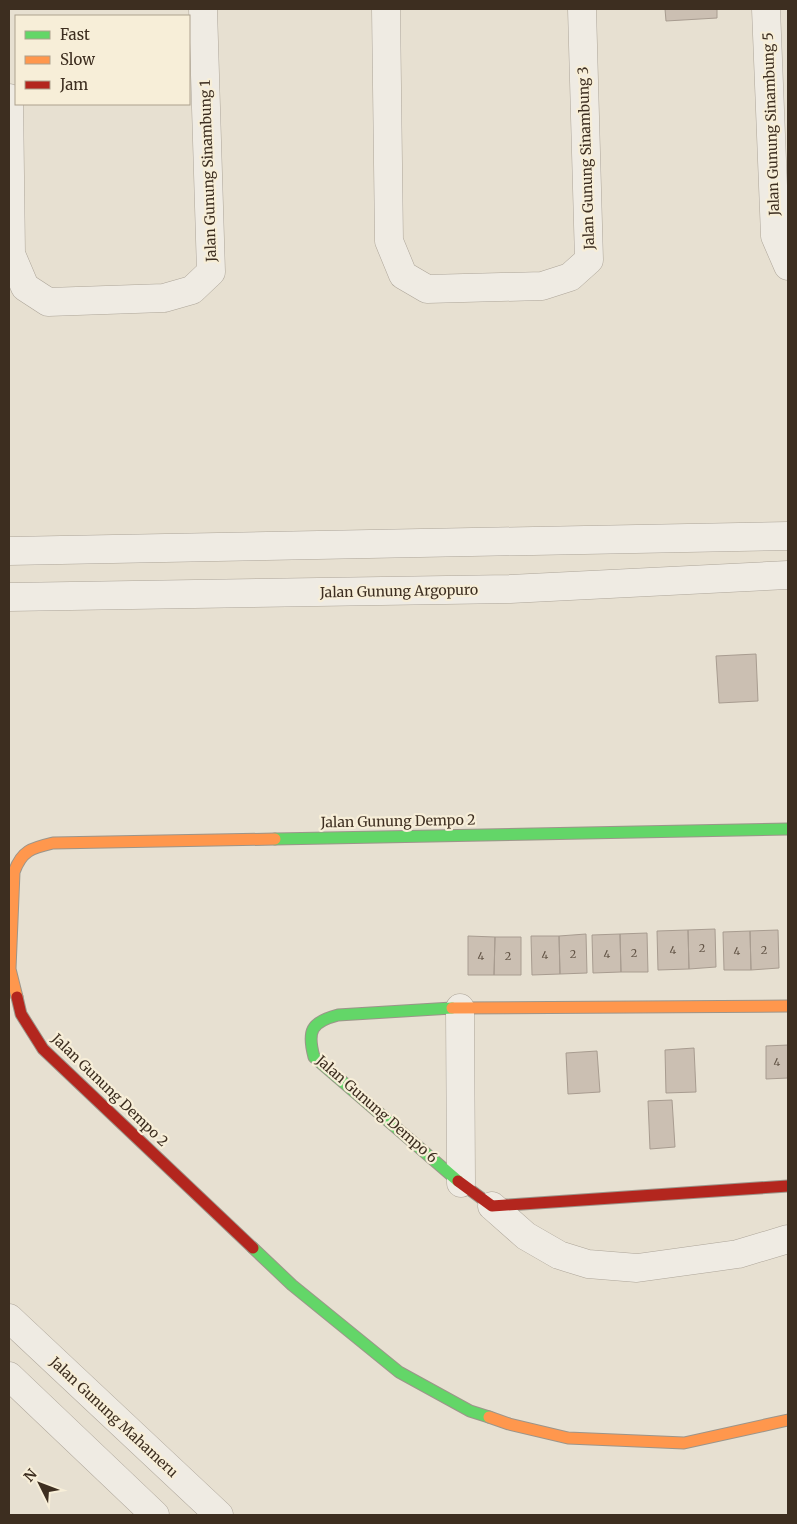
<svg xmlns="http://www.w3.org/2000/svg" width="797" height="1524" viewBox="0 0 797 1524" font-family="Merriweather,serif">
<rect width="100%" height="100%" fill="#e7e0d1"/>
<path fill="#cbbfb2" stroke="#a89c90" d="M665,9H717V18L666,21Z
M756,654L758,701L719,703L716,656Z
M715,929L716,967L689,969L688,930Z
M688,930L689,969L658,970L657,931Z
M778,930L779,968L751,970L750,931Z
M750,931L751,970H724L723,932Z
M647,933L648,972H621L620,934Z
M586,934L587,973L560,974L559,936Z
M620,934L621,972L593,973L592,935Z
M468,936L495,937L494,975H468Z
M531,936H559L560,974L532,975Z
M495,937H521V975H494Z
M788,1045V1078L766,1079V1046Z
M694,1048L696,1092L666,1093L665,1050Z
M597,1051L600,1092L568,1094L566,1053Z
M672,1100L675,1147L650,1149L648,1101Z"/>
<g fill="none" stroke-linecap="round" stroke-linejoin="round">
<defs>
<path id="street" d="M386,9L389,241L403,275L427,289L542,286L570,277L589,260L582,9
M766,9L775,236L788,266
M9,98L11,254L25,287L48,302L164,298L192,290L211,272L203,9
M9,551L788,536
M9,597L510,589L788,575
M460,1008L461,1183
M492,1206L526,1236L559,1255L588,1264L637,1268L738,1254L788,1239
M9,1318L219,1515
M9,1376L155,1515"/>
<path id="fast" d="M275,839L788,829
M452,1008L338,1015C311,1022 307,1031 314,1057L458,1181
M253,1248L292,1285L399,1372L470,1411L489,1417"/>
<path id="slow" d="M17,997L10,969L14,872C22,850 32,848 53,843L275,839
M452,1008L788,1006
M489,1417L509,1424L568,1438L684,1443L788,1420"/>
<path id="jam" d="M17,997L21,1014L43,1049L253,1248
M458,1181L492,1206L788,1186"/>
</defs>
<use href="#street" stroke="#ada599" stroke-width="29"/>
<use href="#fast" stroke="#9c958a" stroke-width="13"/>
<use href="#slow" stroke="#9c958a" stroke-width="13"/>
<use href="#jam" stroke="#9c958a" stroke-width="13"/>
<use href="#street" stroke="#efebe3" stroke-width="28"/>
<use href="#fast" stroke="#63d668" stroke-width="11"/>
<use href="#slow" stroke="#ff974d" stroke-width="11"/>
<use href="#jam" stroke="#b3261e" stroke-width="11"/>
</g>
<g text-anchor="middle" stroke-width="4.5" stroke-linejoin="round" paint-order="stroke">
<g font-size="11" fill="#605244">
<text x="702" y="952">2</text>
<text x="673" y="954">4</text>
<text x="764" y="954">2</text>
<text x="737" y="955">4</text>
<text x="634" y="957">2</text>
<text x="573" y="958">2</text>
<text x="607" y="958">4</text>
<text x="545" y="959">4</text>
<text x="481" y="960">4</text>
<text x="508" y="960">2</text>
<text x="777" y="1066">4</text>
</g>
<g font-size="14" fill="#3d2e20" stroke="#f7eed8">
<text transform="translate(771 124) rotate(-92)" y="5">Jalan Gunung Sinambung 5</text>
<text transform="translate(586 158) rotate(-92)" y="5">Jalan Gunung Sinambung 3</text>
<text transform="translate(208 171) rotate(-92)" y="5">Jalan Gunung Sinambung 1</text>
<text transform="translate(399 591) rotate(-1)" y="5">Jalan Gunung Argopuro</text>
<text transform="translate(398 821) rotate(-1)" y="5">Jalan Gunung Dempo 2</text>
<text transform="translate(110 1090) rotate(44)" y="5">Jalan Gunung Dempo 2</text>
<text transform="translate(377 1109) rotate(41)" y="5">Jalan Gunung Dempo 6</text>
<text transform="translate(114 1417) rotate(43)" y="5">Jalan Gunung Mahameru</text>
</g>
</g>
<rect width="797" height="1524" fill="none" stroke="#3d2e20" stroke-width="20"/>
<rect x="15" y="15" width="175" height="90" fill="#f7eed8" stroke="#ada18e"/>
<rect x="25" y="31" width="25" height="8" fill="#63d668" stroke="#ada18e"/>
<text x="60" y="40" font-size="15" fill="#3d2e20">Fast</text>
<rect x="25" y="56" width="25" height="8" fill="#ff974d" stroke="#ada18e"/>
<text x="60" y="65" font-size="15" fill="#3d2e20">Slow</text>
<rect x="25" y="81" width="25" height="8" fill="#b3261e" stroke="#ada18e"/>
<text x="60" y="90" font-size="15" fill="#3d2e20">Jam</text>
<g transform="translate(40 1484) rotate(312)" stroke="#f7eed8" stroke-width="4" paint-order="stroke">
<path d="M0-4L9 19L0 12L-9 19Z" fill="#3d2e20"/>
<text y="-8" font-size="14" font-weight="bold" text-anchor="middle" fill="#3d2e20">N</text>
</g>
</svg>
